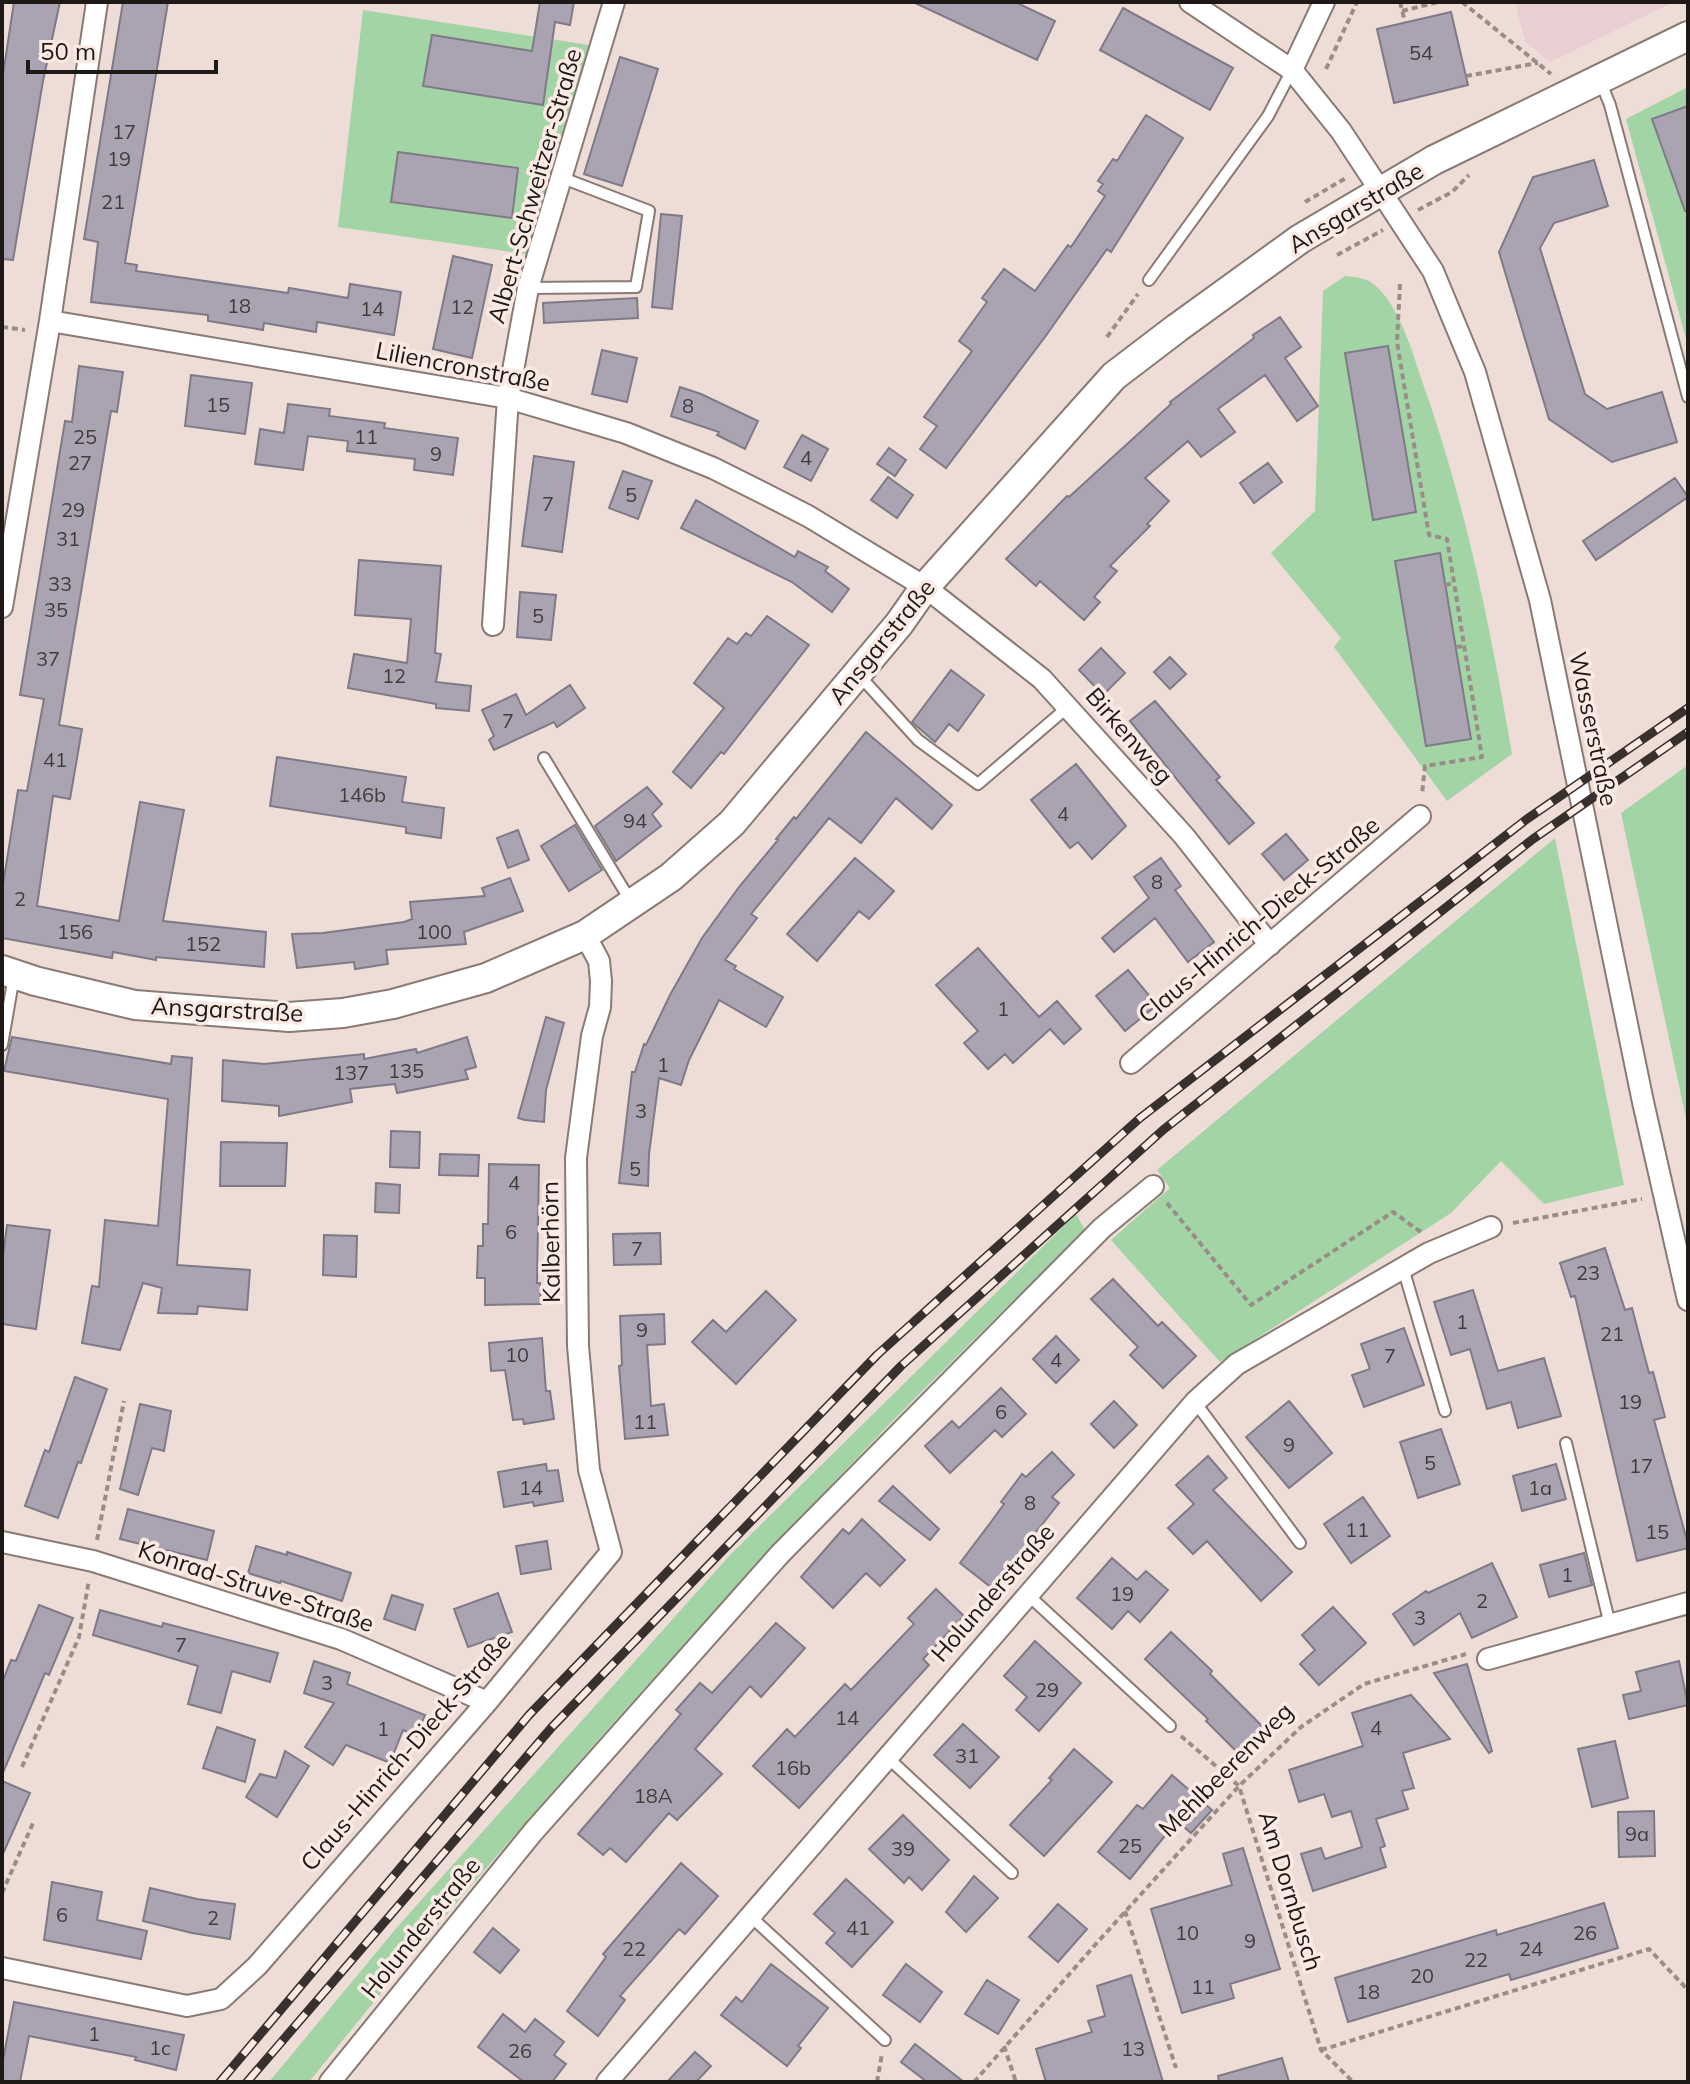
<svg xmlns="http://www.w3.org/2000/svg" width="1690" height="2084" viewBox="0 0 1690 2084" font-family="Mulish,sans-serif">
<rect width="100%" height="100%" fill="#eeddd6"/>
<path fill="#eacfd2" d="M1515,2H1674L1550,62L1525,41Z"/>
<path fill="#a3d4a6" d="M363,10L589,45L526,254L338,227Z
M1688,87V346L1626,119Z
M1345,276C1357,277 1369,278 1378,288C1401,311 1412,351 1422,381C1466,504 1490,626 1512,754L1447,801L1334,647L1341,638L1271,553L1315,511L1323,291Z
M1688,765V1128L1621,813Z
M1555,838L1624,1185L1544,1204L1501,1161L1451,1213L1220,1362L1111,1240L1170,1188L1157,1170Z
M1076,1214L1085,1230C1004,1311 921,1390 842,1474C657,1670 478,1871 309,2082H269L399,1925L730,1555Z"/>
<path fill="#aaa4b2" stroke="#7f7a87" stroke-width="2" d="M14,2H60L43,81L13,260L2,259V81Z
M123,2H168L125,263L137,265L136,271L288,293L289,288L348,298L350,284L401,292L394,335L317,322L316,332L264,323L263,330L208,321V315L91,302L98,242L84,239Z
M540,2H574L570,25L555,22L543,105L423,86L432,35L532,51Z
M913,2H1015L1055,21L1037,60Z
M1123,8L1233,68L1210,110L1100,50Z
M1451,12L1468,85L1394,103L1377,29Z
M620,57L658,69L622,186L584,174Z
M1688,106V211H1685L1652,119Z
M1146,115L1183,138L1111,252L1107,249L1045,337L946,468L920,449L937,426L924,417L972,351L959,341L987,302L982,298L1004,269L1035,291L1068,245L1071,247L1105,196L1098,191L1103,184L1098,181L1113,159L1117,161Z
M398,152L518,168L512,218L391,202Z
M1594,160L1608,206L1554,223L1540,248L1585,394L1607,409L1662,392L1677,442L1612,462L1549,419L1499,252L1533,177Z
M661,214L682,216L672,309L652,307Z
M453,256L492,265L472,358L433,349Z
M637,298L638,318L544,323L543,303Z
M1280,317L1301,347L1285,358L1318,406L1297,421L1265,375L1218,409L1235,432L1201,457L1188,441L1145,478L1169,501L1147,524L1150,526L1110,566L1117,571L1094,597L1100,602L1084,620L1040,581L1036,586L1006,559L1067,496L1069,497L1171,404L1170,402L1254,338L1253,335Z
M1388,346L1416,512L1373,520L1345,353Z
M602,350L637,358L627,402L592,394Z
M79,366L123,372L117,412L111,411L59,725L82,729L70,799L53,796L37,906L119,921L140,802L184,810L163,921L266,932L264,967L156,957V960L113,952L112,958L2,938V891L18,790L27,791L44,699L20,695L65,421L72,422Z
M191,375L252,383L245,434L185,426Z
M680,387L701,394L758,421L745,449L717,435L719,432L671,416Z
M288,404L330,409L329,416L385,423L384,428L458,438L453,475L414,470L415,459L347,451L348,441L308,436L303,470L255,464L260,429L284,433Z
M802,435L828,449L811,481L784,467Z
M889,448L906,460L895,476L877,464Z
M534,456L574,462L562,552L522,546Z
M1268,463L1282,482L1254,503L1240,483Z
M623,471L652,481L638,519L609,508Z
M888,477L913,495L897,518L871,500Z
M1675,478L1688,497L1596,560L1583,541Z
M696,500L795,557L798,551L828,567L825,571L849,589L832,612L792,582L681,528Z
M1440,553L1471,739L1426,746L1395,561Z
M359,560L441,566L435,653L441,654L436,682L471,686L469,711L436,708V704L348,688L354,654L407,663L411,619L355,615Z
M520,592L556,595L551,640L517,637Z
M767,616L809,645L724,754L721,752L691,788L673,772L724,708L694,683L728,638L737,644L746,633L751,636Z
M1101,648L1125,673L1103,695L1079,670Z
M1170,657L1186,674L1170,689L1154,672Z
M951,670L984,695L958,731L949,724L935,742L912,722Z
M570,685L585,708L557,727L554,722L494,750L489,740L494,736L482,710L516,694L526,715Z
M1155,701L1220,777L1216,780L1254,823L1229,844L1130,721Z
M866,732L952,805L932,829L896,798L861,843L829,818L751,914L757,918L725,960L736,966L734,969L783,997L766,1027L719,1000L689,1060L681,1085L659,1078L649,1154L648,1186L619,1183L632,1072H635L644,1044L646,1045L670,995L702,938L739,887L778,840L776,839L794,817L796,819Z
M277,757L406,777L402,802L444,808L441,838L406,833V827L270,806Z
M1076,764L1126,826L1092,859L1078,842L1070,848L1031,800Z
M647,787L662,804L652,814L661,826L616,861L595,826Z
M575,825L602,870L569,891L541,846Z
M518,830L529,860L508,868L497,838Z
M1286,834L1308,860L1284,880L1262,854Z
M855,858L894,891L869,919L859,911L817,961L787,934Z
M1161,858L1181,886L1175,890L1214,942L1188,962L1155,918L1114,952L1102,938L1149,898L1134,877Z
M510,878L523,911L464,932L466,944L386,950L388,964L355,969L354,962L297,968L292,934L323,933L404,922L412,919L410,902L485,896L482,888Z
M978,948L1039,1017L1057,1001L1081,1029L1064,1044L1050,1029L1013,1063L1005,1054L988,1069L964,1043L978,1031L936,985Z
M1128,970L1157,1005L1125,1031L1096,996Z
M546,1017L564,1023L546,1090L544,1122L525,1120L518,1118Z
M12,1037L171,1064L172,1056L192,1058L177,1265L250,1270L247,1310L198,1306L197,1314L158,1313L162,1288L143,1283L120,1350L82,1343L92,1286L99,1287L105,1220L158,1226L168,1099L4,1071Z
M467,1037L476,1067L465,1070L468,1079L397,1093L395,1084L350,1089L352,1102L279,1116V1106L222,1101L223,1060L264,1064L364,1054V1059L416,1049L417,1053Z
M391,1131L420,1132L419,1168L390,1167Z
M221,1142L287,1143L285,1186H220Z
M440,1154L479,1155L478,1176L439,1175Z
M489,1164L539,1165L537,1283H540L541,1304L485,1305V1278H477L478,1246H483V1224H488Z
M376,1183L400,1185L399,1213L375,1212Z
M7,1225L50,1230L36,1329L2,1324V1263Z
M660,1233L661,1264L614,1265L613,1234Z
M324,1235L357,1236L356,1277L323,1275Z
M1605,1248L1625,1310L1632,1308L1649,1373L1653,1372L1665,1417L1654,1420L1688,1544V1548L1637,1561L1575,1296L1571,1297L1560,1263Z
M1113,1279L1158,1326L1162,1322L1196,1356L1163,1388L1130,1355L1138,1347L1091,1299Z
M1473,1290L1498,1371L1544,1358L1561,1416L1518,1428L1511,1402L1487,1409L1470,1349L1451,1355L1434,1302Z
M766,1291L796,1320L736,1384L692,1342L713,1320L726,1332Z
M664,1314L665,1344L647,1345L651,1406L664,1404L668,1435L625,1439L619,1366L622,1365L620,1316Z
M1404,1328L1424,1385L1364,1407L1352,1375L1370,1369L1361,1344Z
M1056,1336L1079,1360L1056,1383L1033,1359Z
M542,1338L546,1391H550L554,1419L524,1424L523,1419L513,1420L505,1370L491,1371L489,1343Z
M75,1377L107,1389L81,1463L78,1462L58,1518L25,1506L45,1450L49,1452Z
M1001,1388L1026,1414L1002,1437L995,1430L950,1473L925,1446L952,1421L959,1428Z
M1114,1401L1137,1425L1114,1448L1091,1424Z
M1289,1401L1332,1453L1289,1488L1246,1437Z
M140,1404L171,1411L164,1451L152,1448L138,1495L120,1489Z
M1441,1429L1460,1484L1418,1498L1400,1442Z
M1052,1452L1074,1475L1052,1497L1059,1503L992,1588L960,1563L991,1522L1004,1504L1001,1502L1022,1474L1026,1477Z
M1208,1456L1227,1478L1213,1490L1292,1572L1261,1601L1207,1541L1193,1554L1168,1528L1194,1504L1176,1485Z
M546,1464L547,1471L558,1470L563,1501L534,1506L533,1502L504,1507L498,1472Z
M1556,1464L1566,1499L1522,1511L1513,1476Z
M893,1486L939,1529L930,1540L879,1501Z
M1363,1497L1390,1536L1351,1563L1324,1524Z
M128,1509L214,1531L207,1560L120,1539Z
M862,1519L905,1560L880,1586L866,1573L833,1608L801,1577L843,1529L849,1534Z
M547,1541L551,1569L521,1574L516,1546Z
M256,1546L287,1555V1552L351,1573L342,1601L281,1581L280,1583L248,1573Z
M1584,1553L1592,1585L1549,1597L1540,1565Z
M1112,1558L1137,1580L1146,1571L1168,1590L1140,1622L1128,1611L1112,1629L1077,1598Z
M1492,1563L1517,1617L1472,1638L1460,1613L1414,1645L1393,1614L1426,1591L1428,1593Z
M936,1589L964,1616L923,1659L929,1665L799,1808L753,1766L787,1729L795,1737L845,1684L851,1690L914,1624L908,1618Z
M498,1593L512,1632L468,1647L454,1609Z
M392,1595L423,1605L415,1630L384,1619Z
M39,1605L73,1618L49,1675L45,1673L2,1775V1683L11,1660L16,1661Z
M1333,1607L1366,1643L1319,1685L1300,1664L1315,1650L1302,1635Z
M100,1610L162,1627L163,1623L278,1653L270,1682L232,1671L221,1713L188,1704L198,1666L93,1635Z
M776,1623L805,1648L761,1697L750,1686L695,1749L722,1774L677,1820L669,1813L626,1862L610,1848L603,1855L578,1834L681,1714L676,1710L700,1683L712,1693Z
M1171,1632L1212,1671L1210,1674L1266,1730L1241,1756L1206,1721L1208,1719L1145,1659Z
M1035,1641L1081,1683L1039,1731L1016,1710L1027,1697L1004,1676Z
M314,1661L350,1673L347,1684L425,1715L417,1736L403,1730L390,1763L346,1745L333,1765L305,1747L334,1703L304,1693Z
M1679,1661L1688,1705L1629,1719L1623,1695L1641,1691L1636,1672Z
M1467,1664L1492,1751L1489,1753L1434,1673Z
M1411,1695L1450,1739L1403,1753L1414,1788L1402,1791L1408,1809L1376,1819L1385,1846L1380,1848L1386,1867L1313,1891L1301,1854L1321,1848L1325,1859L1362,1847L1351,1811L1332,1817L1324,1794L1299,1802L1289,1770L1363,1746L1352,1713Z
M963,1724L999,1757L970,1788L934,1755Z
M217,1727L255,1740L245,1782L203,1768Z
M1615,1741L1628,1798L1592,1807L1578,1749Z
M1074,1749L1112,1782L1044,1856L1010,1825L1052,1780L1049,1778Z
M285,1751L309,1766L277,1817L246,1797L260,1774L276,1778Z
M1172,1775L1212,1810L1191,1833L1177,1821L1130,1879L1098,1852L1137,1805L1143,1809Z
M2,1781L30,1793L2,1856Z
M1654,1811L1655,1856L1619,1857L1618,1812Z
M903,1815L949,1860L922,1890L909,1877L904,1883L869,1849Z
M1243,1848L1280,1969L1230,1984L1234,1998L1182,2013L1151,1909L1232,1885L1223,1854Z
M681,1863L718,1896L685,1934L679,1929L620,1996L625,2000L598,2036L567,2011L606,1957L603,1954Z
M974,1876L998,1898L966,1932L946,1912Z
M846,1879L893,1922L852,1967L826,1943L835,1933L814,1914Z
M52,1882L102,1892L97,1920L147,1931L141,1959L44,1940Z
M150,1888L197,1899L235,1904L230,1939L192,1933L143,1921Z
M1604,1903L1618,1948L1511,1980L1509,1974L1348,2022L1335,1978L1496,1930L1497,1935Z
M1058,1904L1087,1929L1058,1962L1029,1937Z
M493,1928L519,1950L500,1973L474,1952Z
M771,1964L828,2008L798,2046L801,2048L787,2066L721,2015L736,1997L742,2002Z
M906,1964L942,1992L920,2022L883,1995Z
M1131,1975L1163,2082H1046L1036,2049L1092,2032L1088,2021L1105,2016L1097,1986Z
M987,1980L1019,2000L998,2034L965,2014Z
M14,2002L184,2035L176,2070L135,2060L136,2057L29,2036L20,2082H2V2065Z
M503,2014L525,2032L535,2019L564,2042L554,2055L566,2064L552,2082H524L478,2047Z
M915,2044L964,2082H927L901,2062Z
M695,2052L711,2066L696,2082H667Z
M1282,2058L1289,2082H1219L1218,2076Z"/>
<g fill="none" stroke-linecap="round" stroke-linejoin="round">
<defs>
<path id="lane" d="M1600,80L1610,105L1688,397
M1149,280L1268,116L1292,70
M528,288L636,287L649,211L560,177
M859,675L918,740L978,784L1069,706
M544,758L630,900
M2,1045L14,976
M1403,1268L1445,1411
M1195,1402L1300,1543
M1566,1443L1610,1625
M1027,1594L1170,1726
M886,1756L1012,1873
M749,1915L885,2040"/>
<path id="street" d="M1190,2L1292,70L1341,131L1433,271L1475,372L1540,600L1643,1102L1688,1300
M1292,70L1324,2
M50,321L508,398L626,433L713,468L761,492L808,516L925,587L1042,679L1184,836L1270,945
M2,607L50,321L97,2
M493,625L508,398L528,288L614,2
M1131,1063L1420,816
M2,1542L93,1561L341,1639L487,1702
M1488,1659L1688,1603
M2,1968L187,2006L221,1999L257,1966L487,1702L611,1552L589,1470L578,1346L576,1158L592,1036L600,1007L601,981L599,961L585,935
M330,2082L533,1832L780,1554L1102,1228L1153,1186
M607,2082L1195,1402L1237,1364L1429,1253L1491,1227"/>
<path id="secondary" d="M2,970L35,981L135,1005L289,1017L343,1013L393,1004L486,978L585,935L671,877L732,823L899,624L925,587L1114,376L1177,328L1300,239L1434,160L1688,36"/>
</defs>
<use href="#lane" stroke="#897a73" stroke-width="14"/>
<use href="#street" stroke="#897a73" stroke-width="24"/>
<use href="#secondary" stroke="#897a73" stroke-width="32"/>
<path stroke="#998d88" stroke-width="4" stroke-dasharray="6 4" stroke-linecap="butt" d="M1400,2L1405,22
M1462,2L1551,74
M1402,11L1438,2
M1326,69L1357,2
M1466,76L1538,63
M1305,202L1346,178
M1418,210L1452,192L1469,175
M1337,255L1383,230
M1400,284L1397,342L1429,535L1447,539L1482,757L1425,766L1422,794
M2,327L25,330
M1107,337L1138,294
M1445,585L1454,583
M1456,647L1464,646
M1167,1203L1251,1305L1393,1212L1421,1232
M1513,1223L1642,1199
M97,1540L124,1401
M1181,1736L1239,1786L1321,2050L1353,2082
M22,1767L79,1637L89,1580
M2,1893L34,1821
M1125,1911L1176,2068
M1004,2046L1016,2082
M1321,2050L1649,1949L1688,1990
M877,2082L882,2054
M974,2082L1095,1945L1239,1786L1301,1727L1364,1684L1466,1654"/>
<use href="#lane" stroke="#fff" stroke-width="10"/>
<use href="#street" stroke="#fff" stroke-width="20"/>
<use href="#secondary" stroke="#fff" stroke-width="28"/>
<defs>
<path id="rail" d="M220,2082L529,1715L877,1355L1140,1118L1527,819L1688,708
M247,2082L552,1727L901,1366L1163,1130L1533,839L1688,732"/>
</defs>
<use href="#rail" stroke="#37302d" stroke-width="9"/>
<use href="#rail" stroke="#fbeae3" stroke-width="6" stroke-dasharray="18" stroke-linecap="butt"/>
</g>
<g text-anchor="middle" stroke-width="7" stroke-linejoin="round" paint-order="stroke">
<g font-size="20" fill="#413c3d">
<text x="1421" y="60">54</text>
<text x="124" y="139">17</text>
<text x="119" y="166">19</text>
<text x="113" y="209">21</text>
<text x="239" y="313">18</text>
<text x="462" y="314">12</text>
<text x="372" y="316">14</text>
<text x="218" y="412">15</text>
<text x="688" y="413">8</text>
<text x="85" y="444">25</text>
<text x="366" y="444">11</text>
<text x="436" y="461">9</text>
<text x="806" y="465">4</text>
<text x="80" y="470">27</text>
<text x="631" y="502">5</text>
<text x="548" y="511">7</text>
<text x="73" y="517">29</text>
<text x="68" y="546">31</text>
<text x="60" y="591">33</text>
<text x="56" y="617">35</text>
<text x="538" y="623">5</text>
<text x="48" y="666">37</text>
<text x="394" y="683">12</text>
<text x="508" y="728">7</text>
<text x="55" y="767">41</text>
<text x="362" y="802">146b</text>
<text x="1063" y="821">4</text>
<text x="635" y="828">94</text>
<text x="1157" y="889">8</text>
<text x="20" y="906">2</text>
<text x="75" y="939">156</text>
<text x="434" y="939">100</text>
<text x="203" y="951">152</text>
<text x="1003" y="1016">1</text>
<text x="663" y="1072">1</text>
<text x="406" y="1078">135</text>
<text x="351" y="1080">137</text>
<text x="641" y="1118">3</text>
<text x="635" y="1176">5</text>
<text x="514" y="1190">4</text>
<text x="511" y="1239">6</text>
<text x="637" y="1256">7</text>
<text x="1588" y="1280">23</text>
<text x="1462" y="1329">1</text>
<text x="642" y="1337">9</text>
<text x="1612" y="1341">21</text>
<text x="517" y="1362">10</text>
<text x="1390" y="1363">7</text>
<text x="1056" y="1367">4</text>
<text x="1630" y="1409">19</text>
<text x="1001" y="1419">6</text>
<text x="645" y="1429">11</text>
<text x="1289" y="1452">9</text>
<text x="1430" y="1470">5</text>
<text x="1641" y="1473">17</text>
<text x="531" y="1495">14</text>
<text x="1540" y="1495">1a</text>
<text x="1030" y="1510">8</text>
<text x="1357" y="1537">11</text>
<text x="1657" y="1539">15</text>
<text x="1567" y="1582">1</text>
<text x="1122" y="1601">19</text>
<text x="1482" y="1608">2</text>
<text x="1420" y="1625">3</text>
<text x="181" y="1652">7</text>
<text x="327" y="1690">3</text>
<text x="1047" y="1697">29</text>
<text x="847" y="1725">14</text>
<text x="1376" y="1735">4</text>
<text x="383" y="1736">1</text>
<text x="967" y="1763">31</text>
<text x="793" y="1775">16b</text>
<text x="653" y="1803">18A</text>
<text x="1637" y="1841">9a</text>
<text x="1130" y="1853">25</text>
<text x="903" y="1856">39</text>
<text x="62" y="1922">6</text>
<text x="213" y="1925">2</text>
<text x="858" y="1935">41</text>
<text x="1187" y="1940">10</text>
<text x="1585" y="1940">26</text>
<text x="1250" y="1948">9</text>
<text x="634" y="1956">22</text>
<text x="1531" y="1956">24</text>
<text x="1476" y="1967">22</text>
<text x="1422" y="1983">20</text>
<text x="1203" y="1994">11</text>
<text x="1368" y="1999">18</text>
<text x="94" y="2041">1</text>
<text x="160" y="2055">1c</text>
<text x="1133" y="2056">13</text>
<text x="520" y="2058">26</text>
</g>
<g font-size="24" fill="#1e1916" stroke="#fbeae3">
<text transform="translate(535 186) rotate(-74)" y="8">Albert-Schweitzer-Straße</text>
<text transform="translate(1356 208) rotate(-31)" y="8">Ansgarstraße</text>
<text transform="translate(463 367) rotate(11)" y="8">Liliencronstraße</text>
<text transform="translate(882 642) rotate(-51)" y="8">Ansgarstraße</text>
<text transform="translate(1593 729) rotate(78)" y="8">Wasserstraße</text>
<text transform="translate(1129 736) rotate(49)" y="8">Birkenweg</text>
<text transform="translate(1259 920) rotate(-40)" y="8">Claus-Hinrich-Dieck-Straße</text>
<text transform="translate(227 1010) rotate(3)" y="8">Ansgarstraße</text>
<text transform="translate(551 1242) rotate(-91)" y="8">Kalberhörn</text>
<text transform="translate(256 1587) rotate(18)" y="8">Konrad-Struve-Straße</text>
<text transform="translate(993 1593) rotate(-49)" y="8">Holunderstraße</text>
<text transform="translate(406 1752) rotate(-49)" y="8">Claus-Hinrich-Dieck-Straße</text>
<text transform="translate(1226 1770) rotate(-45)" y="8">Mehlbeerenweg</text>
<text transform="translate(1290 1891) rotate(73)" y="8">Am Dornbusch</text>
<text transform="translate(421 1928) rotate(-51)" y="8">Holunderstraße</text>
</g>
</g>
<rect width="1690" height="2084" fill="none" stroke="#1e1916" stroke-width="8"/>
<path d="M28 60v12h188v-12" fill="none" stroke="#1e1916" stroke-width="4"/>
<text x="40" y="60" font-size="24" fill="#1e1916" stroke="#fbeae3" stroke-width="6" paint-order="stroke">50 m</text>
</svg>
